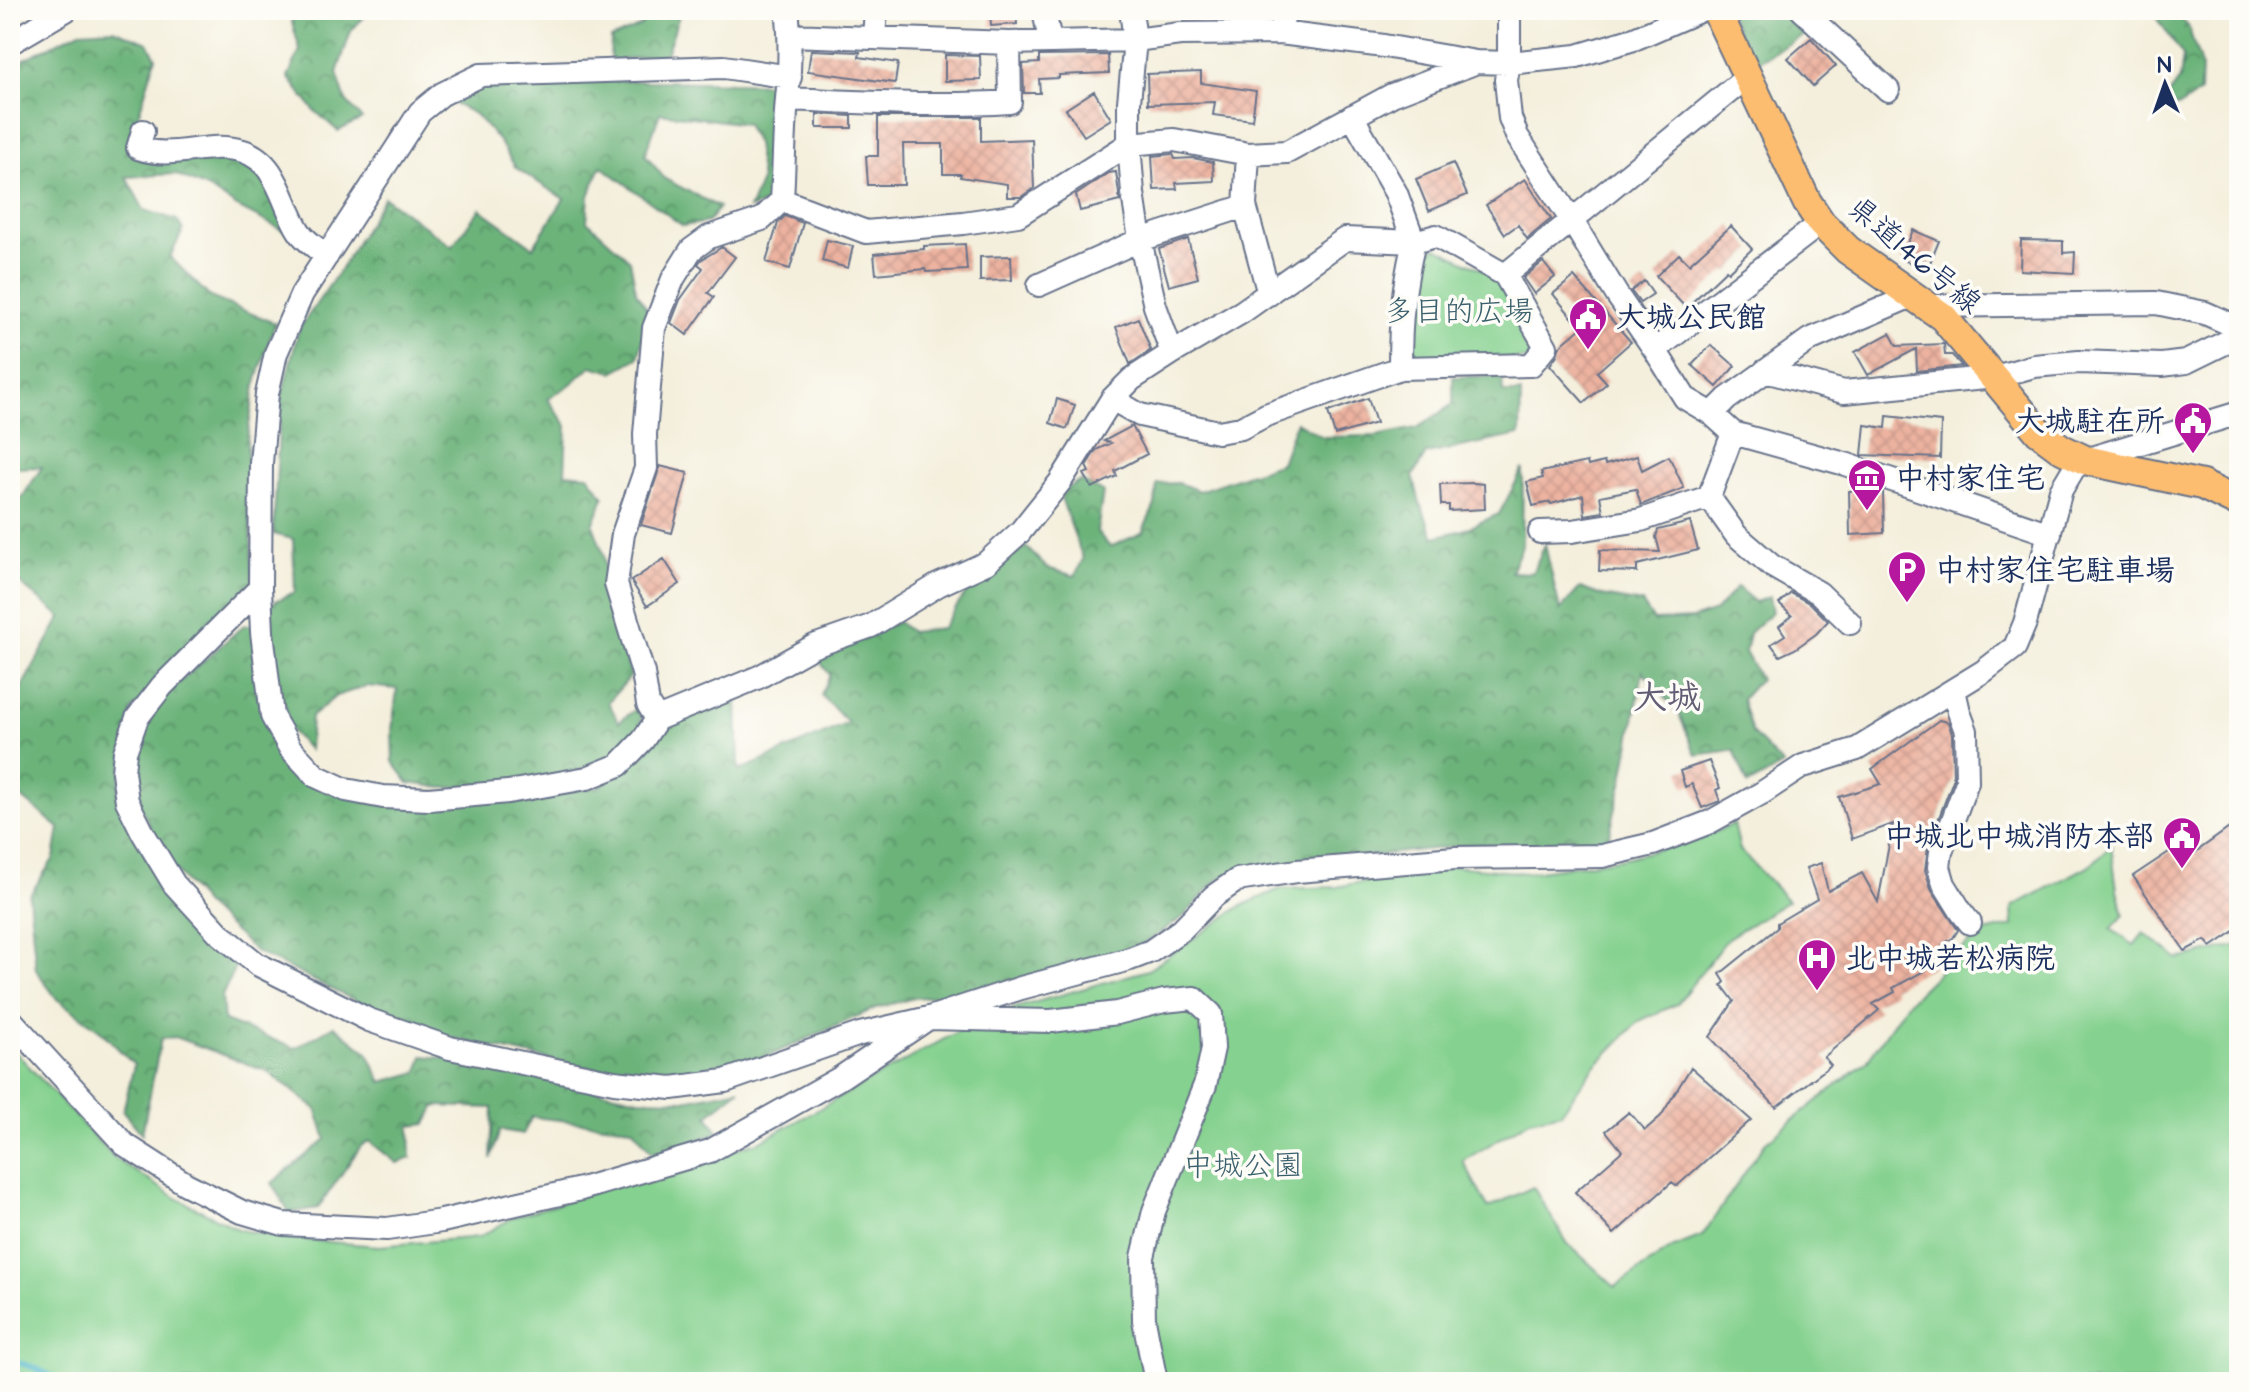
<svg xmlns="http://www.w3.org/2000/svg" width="2249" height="1392" viewBox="0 0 2249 1392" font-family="'Architects Daughter','Klee One',sans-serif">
<defs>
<pattern id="forest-crowns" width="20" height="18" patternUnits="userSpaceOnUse" patternTransform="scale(2)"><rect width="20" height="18" fill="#6cb37a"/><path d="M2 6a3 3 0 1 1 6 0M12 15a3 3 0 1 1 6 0" fill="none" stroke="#589267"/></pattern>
<pattern id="building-cross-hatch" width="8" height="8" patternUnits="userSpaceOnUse" patternTransform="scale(2)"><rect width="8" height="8" fill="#edb3a0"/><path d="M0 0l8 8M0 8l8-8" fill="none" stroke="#cb9a8c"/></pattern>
</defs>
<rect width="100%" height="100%" fill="#fdfcf7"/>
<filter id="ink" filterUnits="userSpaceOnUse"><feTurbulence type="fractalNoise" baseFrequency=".0125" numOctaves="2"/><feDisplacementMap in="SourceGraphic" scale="16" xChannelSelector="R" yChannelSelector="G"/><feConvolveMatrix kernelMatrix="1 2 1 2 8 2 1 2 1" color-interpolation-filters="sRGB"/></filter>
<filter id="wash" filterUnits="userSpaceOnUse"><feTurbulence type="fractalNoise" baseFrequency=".006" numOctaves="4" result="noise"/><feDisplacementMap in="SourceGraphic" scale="32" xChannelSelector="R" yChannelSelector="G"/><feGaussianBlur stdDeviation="1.8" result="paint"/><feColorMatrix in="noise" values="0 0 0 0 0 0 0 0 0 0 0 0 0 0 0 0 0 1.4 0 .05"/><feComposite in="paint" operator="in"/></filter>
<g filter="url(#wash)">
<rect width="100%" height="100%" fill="#f4efdc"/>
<path fill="url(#forest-crowns)" stroke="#44716c" stroke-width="2" d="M291,10H372L369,11L351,31L337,73L346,101L362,119L338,131L314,110L288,77L300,50L289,12Z
M648,10H681L666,54L610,61L611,39L641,26Z
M1727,10H1790L1809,32L1755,63Z
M2152,10H2177L2189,29L2201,65L2200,92L2181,106L2158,109L2180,79L2183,56Z
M113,29L148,43L156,57L127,152L146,158L228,155L258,171L290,234L237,207L209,189L175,174L126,177L144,210L177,220L183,230L170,257L210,297L275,323L255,386L247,440L253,584L131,711L117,798L188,911L236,965L222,996L224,1021L295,1048L334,1026L367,1052L382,1082L418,1072L423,1056L454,1059L639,1099L684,1100L740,1089L708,1115L718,1132L656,1157L632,1128L532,1117L523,1134L500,1130L491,1159L493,1108L436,1106L426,1124L410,1126L411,1158L397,1163L369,1141L361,1146L318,1208L289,1213L272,1183L326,1139L316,1109L267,1071L175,1037L161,1039L142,1134L123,1111L134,1065L101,1031L57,999L36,970L29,896L54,858L59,828L10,788V708L61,617L10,575V512L17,505L42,467L10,468V66L80,31Z
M557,81H661L773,84L777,111L776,172L767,203L749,209L761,181L756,144L746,124L660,113L645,154L665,179L719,207L708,222L683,226L601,166L589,196L587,221L630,260L636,292L650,313L638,358L613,372L591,366L571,384L548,399L567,426L565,473L588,475L604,497L593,525L604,555L608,595L631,676L608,702L619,722L642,704L640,731L618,754L577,771L506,783L444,788L409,783L393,762L392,730L397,689L367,686L336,696L311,717L309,750L291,731L275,691L269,604L295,592L293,539L273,534L281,398L299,329L342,267L384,197L452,246L480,209L533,247L564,199L516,168L499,141L475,114L451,102L483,84Z
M1502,376L1503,393H1521L1520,435L1426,454L1413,476L1420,503L1434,537L1463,530L1499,514L1523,469L1522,546L1511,572L1532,573L1545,545L1560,610L1580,588L1602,596L1642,603L1654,621L1692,619L1716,611L1737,587L1755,602L1769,597L1772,612L1749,633L1745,652L1760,679L1742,699L1752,733L1783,765L1748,785L1734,750L1696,755L1679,714L1643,671L1623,780L1606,847L1562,848L1476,844L1234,871L1216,881L1183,917L1148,941L1114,954L970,993L914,998L876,1008L737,1070L667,1078L584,1067L442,1036L372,1009L256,952L205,905L171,865L141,809L136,773L138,732L164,696L244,625H255L265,724L285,760L316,784L526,798L599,787L642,757L669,722L737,697L739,771L848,723L821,695L830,675L816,657L898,622L911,632L942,628L975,580L1026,547L1047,568L1075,576L1083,559L1059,492L1081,481L1103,492L1097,532L1110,547L1142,533L1155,505L1157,484L1179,483L1199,491L1281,463L1296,422L1323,437L1376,436L1417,428L1453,404V377Z"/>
<path fill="#85d18f" stroke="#508076" stroke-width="2" d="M1436,247L1497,277L1532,339L1529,359L1408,361L1409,317L1421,258Z
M1734,824L1740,850L1788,901L1728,938L1677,1004L1639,1021L1595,1066L1561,1113L1530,1120L1463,1161L1488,1208L1533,1187L1568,1244L1615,1287L1672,1248L1702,1236L1765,1143L1867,1061L1907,1003L1979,933L2013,926L2012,907L2092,864L2111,845L2117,890L2124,915L2111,929L2134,945L2144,933L2178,959L2239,945V1382H10V1046L113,1157L178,1199L240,1230L292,1239L379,1246L479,1237L514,1217L761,1141L984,1017L1148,970L1241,906L1280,889L1337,887L1390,876L1454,866L1526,873L1625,858L1699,839Z"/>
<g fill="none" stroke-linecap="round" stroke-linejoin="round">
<path stroke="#4ab4c8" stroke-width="6" d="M10,1360L33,1367L62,1382"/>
</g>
<g id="blocks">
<path fill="url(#building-cross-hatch)" d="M990,10H1016L1017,24L991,26Z
M1811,38L1836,66L1813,86L1788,58Z
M811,50L860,52L859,57L898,63L895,83L808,71Z
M945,55L980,56L981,80L945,81Z
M1108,55L1109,73L1059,75V78L1039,79L1040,93H1024L1023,64L1039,63V56Z
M1201,72V83L1256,91L1252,120L1213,115L1215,102L1148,104L1147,74Z
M1094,91L1111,119L1084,136L1066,109Z
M817,114L852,116V128H817Z
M878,117H981V141L1032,139L1034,188L1021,197H1007V184L960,177L961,174H943V144H903L904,185H868L866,156H878Z
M1173,154L1175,159L1193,158L1213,162L1214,181L1176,183L1177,189L1154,190L1152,156Z
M1453,163L1467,195L1429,211L1416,179Z
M1116,172L1120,201L1080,211L1076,195L1109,173Z
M1525,179L1551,219L1527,239L1518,225L1505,234L1486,205Z
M785,216L803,223L790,269L766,262L778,223Z
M1731,226L1752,249L1728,272L1726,270L1686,308L1656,276L1679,254L1689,264Z
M1913,230L1939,241L1927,270L1901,259Z
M1188,239L1198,278L1169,286L1159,249Z
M827,240L853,246L848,268L822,261Z
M2021,240L2063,241V253L2075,252L2074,273L2020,270Z
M965,244L967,270L926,272L925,269L876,274L874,254L924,249V246Z
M722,247L735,257L708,293L714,297L687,335L671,323L680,300L703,268L698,264L701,260Z
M1011,256L1012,280L980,281V257Z
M1543,262L1555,277L1534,294L1523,278Z
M1574,277L1631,342L1597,372L1607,383L1584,403L1550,365L1557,355L1560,346L1581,328L1553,294Z
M1644,281L1653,294L1640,303L1631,291Z
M1138,318L1151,350L1130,364L1116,327Z
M1890,333L1897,346L1944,344L1945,355H1952L1962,366L1917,371L1916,349L1868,375L1855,352Z
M1711,345L1735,366L1717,387L1692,365Z
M1368,398L1376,423L1335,435L1328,412Z
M1057,399L1075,405L1067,429L1050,423Z
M1887,416L1941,422L1940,458L1862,455L1865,425L1886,428Z
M1132,426L1147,454L1115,471L1117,476L1092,488L1084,474L1089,472L1086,466L1096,450L1111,443L1104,441Z
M1637,456L1642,470L1669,456L1684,488L1641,505L1636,489L1600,496L1603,512L1585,515L1583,495L1551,504L1550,502L1533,506L1527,482L1543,478L1541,472L1587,462L1588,466L1604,462L1605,465Z
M660,466L688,473L672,533L641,525Z
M1474,483L1484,484L1485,509L1449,511V505H1441L1440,484Z
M1877,490L1883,492L1884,533L1850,535L1849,491Z
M1690,522L1698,550L1637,565V572L1599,571L1600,550L1660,552L1656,537L1658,530Z
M664,559L680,584L647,606L631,581Z
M1791,593L1811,604L1828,621L1816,634L1795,649L1780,656L1771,644L1785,635L1779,626L1792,616L1779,604Z
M1939,720L1948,722L1952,734L1953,780L1928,847L1925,870L1932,891L1958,930L1953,938L1943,944L1944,951L1932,961L1933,966L1893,988L1895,992L1873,1004L1879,1010L1824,1057L1831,1065L1776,1107L1710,1037L1734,1001L1722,985L1725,982L1720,974L1777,928V923L1817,899L1806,868L1821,863L1828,891L1862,873L1878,902L1893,824L1852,839L1839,797L1881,784L1872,769Z
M1709,761L1720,788L1716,790L1720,801L1702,808L1692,784L1685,787L1680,771Z
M2239,821V928L2211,947L2205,940L2185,951L2133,876L2181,844L2190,856Z
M1691,1067L1751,1120L1677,1186L1672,1182L1614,1234L1575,1192L1622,1151L1606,1131L1629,1112L1645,1130L1661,1116Z"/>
</g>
</g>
<g filter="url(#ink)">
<use href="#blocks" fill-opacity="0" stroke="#67728a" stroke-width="2"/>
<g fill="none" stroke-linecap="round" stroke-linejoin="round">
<defs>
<path id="minor" d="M1044,10L1050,42
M1131,10L1135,40L1129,102V144L1133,193L1140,240L1155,306L1172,353
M1509,10V63L1506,80L1510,118L1517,136L1572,221L1617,295L1655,350L1685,398L1712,414L1733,433L1845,464L2050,534
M1802,10L1888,90
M1280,33L1285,10
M790,35L1009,43L1135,40L1180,34L1280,33L1384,46L1476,62L1509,63L1577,56L1634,39L1701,10
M874,37L876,10
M10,43L66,10
M790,77L724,67L481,75L442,94L420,112L302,294L276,353L267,394L261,463L260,588L262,632L272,716L290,748L316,776L346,790L383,797L429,799L508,792L587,778L619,765L643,740L657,719L759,677L814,646L871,626L938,585L986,563L1020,532L1060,482L1112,399L1132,379L1172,353L1242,312L1345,239L1414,242L1396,193L1352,116
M787,99C862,102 936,107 1010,102L1009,43
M143,131L138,148C173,161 208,140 243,151C278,162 282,204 299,231C305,241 318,249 327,256
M1248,154L1245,206L1269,294
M782,200L866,232L963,223L1018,215L1129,144L1174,140L1248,154L1287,152L1392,95L1472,64
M1505,275L1747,77
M1039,285L1140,240L1245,206
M1930,306L2156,303L2205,313L2239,328
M1655,350L1821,223
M1765,371L1844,392L1995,377L2034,366L2079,362L2162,365L2186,362L2239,336
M1112,399L1140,415L1218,432L1241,428L1266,415L1400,368C1400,322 1403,287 1414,242L1436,236L1505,275L1546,347L1531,365L1400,368
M1712,414L1727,399L1809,340L1914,295
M1709,497L1736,535L1772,566L1819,593L1850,623
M1540,532L1572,531L1641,520L1709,497L1733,433
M260,588L162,686L137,718L125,752L123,772L127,801L143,833L174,884L219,933L257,964L369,1020L450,1048L614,1082L672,1088L725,1081L860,1034L929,1018L1021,988L1130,959L1151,951L1181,930L1214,896L1237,880L1297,871L1455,858L1602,856L1653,844L1710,822L1762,793L1803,766L1857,749L1984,671L2015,647L2025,623L2061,490L2074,468L2085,460L2239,413
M1954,690L1959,712L1966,731L1967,782L1941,852L1939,867L1944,884L1962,913L1970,923
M657,719L648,704L643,673L616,584L623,534L646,468L645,434L654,328L673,279L691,250L709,237L762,219L782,200C784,167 784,132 787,99C790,68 791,40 787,10
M10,1019L124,1144L186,1184L242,1212L283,1224L387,1229L442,1221L581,1189L710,1151L840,1078L929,1018L1051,1021L1117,1013L1164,1001L1194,998L1211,1014L1213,1048L1205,1085L1154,1211L1143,1257L1144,1320L1156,1382"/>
<path id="major" d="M1716,10L1807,202L1821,223L1848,250L1943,317L2039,432L2062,449L2085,460L2202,485L2239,503"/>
</defs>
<use href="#minor" stroke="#67728a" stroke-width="26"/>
<use href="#major" stroke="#67728a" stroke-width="32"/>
<use href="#minor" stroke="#fff" stroke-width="22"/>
<use href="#major" stroke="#fcbd6f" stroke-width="28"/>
</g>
</g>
<defs>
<symbol id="civic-pin" viewBox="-11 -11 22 30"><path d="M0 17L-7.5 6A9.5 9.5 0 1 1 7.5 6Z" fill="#b5179e" stroke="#fdfcf7"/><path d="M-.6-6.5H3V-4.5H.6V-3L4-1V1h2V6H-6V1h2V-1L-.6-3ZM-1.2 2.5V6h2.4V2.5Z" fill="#fff"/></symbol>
<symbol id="museum-pin" viewBox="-11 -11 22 30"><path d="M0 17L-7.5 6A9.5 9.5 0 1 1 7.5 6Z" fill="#b5179e" stroke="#fdfcf7"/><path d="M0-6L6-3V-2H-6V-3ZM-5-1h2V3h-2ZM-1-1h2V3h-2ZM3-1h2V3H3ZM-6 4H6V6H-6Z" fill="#fff"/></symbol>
<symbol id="parking-pin" viewBox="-11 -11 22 30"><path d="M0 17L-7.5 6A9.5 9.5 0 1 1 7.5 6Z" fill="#b5179e" stroke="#fdfcf7"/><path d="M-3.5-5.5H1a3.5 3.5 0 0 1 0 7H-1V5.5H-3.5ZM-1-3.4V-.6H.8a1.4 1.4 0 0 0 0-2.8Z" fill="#fff"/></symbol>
<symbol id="hospital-pin" viewBox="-11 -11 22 30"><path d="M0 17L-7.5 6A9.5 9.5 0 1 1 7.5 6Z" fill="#b5179e" stroke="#fdfcf7"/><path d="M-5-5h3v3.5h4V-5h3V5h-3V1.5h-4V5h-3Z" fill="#fff"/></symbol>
</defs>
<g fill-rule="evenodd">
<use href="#civic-pin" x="1566" y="295" width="44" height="60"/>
<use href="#civic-pin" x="2171" y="399" width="44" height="60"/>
<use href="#museum-pin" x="1845" y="456" width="44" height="60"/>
<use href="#parking-pin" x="1885" y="548" width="44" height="60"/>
<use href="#civic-pin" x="2160" y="814" width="44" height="60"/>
<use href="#hospital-pin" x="1795" y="936" width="44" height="60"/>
</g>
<g text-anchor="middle" stroke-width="7" stroke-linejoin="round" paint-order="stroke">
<g font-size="30" fill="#1b2f5e" stroke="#fdfcf7">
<text transform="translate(1915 255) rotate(40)" y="10">県道146号線</text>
</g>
<g font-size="30" fill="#3b606d" stroke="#fdfcf7">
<text x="1459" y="321">多目的広場</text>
<text x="1243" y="1175">中城公園</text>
</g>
<g font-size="30" font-weight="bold" fill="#1b2f5e" stroke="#fdfcf7" text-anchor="start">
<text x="1616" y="327">大城公民館</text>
<text x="2165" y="431" text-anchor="end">大城駐在所</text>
<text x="1895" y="488">中村家住宅</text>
<text x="1935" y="580">中村家住宅駐車場</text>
<text x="2154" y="846" text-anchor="end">中城北中城消防本部</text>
<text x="1845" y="968">北中城若松病院</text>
</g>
<g font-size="34" font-weight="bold" fill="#645d75" stroke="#fdfcf7">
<text x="1667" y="708">大城</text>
</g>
</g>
<rect width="2249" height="1392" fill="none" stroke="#fdfcf7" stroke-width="40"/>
<g transform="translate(2165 84) rotate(358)" stroke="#fdfcf7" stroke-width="6" paint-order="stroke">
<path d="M0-6L14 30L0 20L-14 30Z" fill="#1b2f5e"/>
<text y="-12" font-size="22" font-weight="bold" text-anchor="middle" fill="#1b2f5e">N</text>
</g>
</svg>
